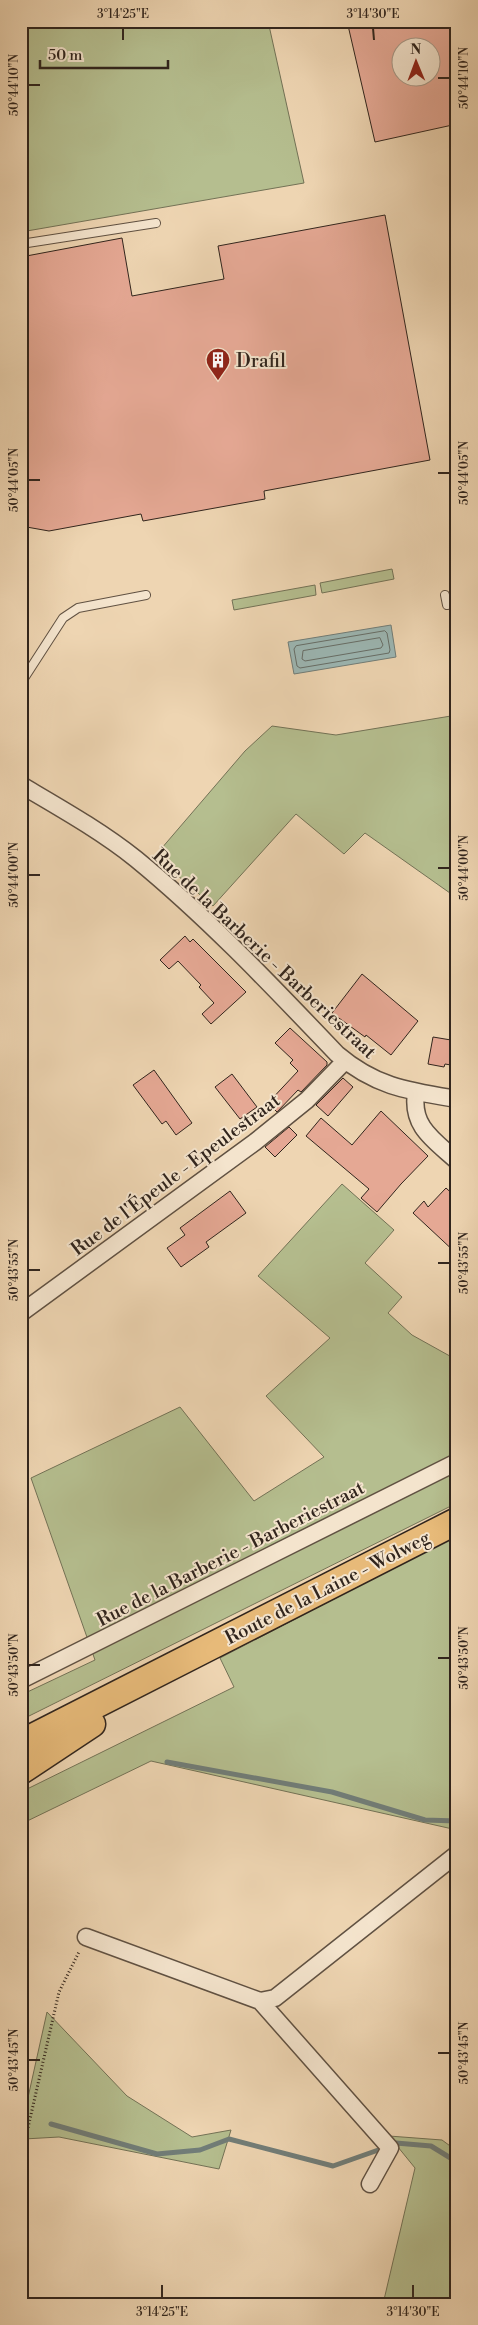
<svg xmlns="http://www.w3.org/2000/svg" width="478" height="2325" viewBox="0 0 478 2325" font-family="'Libre Bodoni',serif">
<rect width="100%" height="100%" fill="#eed5b2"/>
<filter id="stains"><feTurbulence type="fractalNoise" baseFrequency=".004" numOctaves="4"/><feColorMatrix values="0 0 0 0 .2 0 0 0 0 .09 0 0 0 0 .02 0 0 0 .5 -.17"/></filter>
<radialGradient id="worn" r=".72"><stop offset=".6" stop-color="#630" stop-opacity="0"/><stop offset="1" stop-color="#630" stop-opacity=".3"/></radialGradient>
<path fill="#b5be8f" stroke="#737256" d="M21,21H268L304,183L21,232Z
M392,569L394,579L322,593L320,583Z
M315,585L316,595L234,610L232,600Z
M457,715V898L365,833L344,854L296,814L213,906L155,856L245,751L272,726L336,735Z
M342,1184L394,1230L365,1263L402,1297L388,1313L412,1335L457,1360V1503L21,1720V1695L95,1660L31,1478L180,1407L254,1501L324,1457L266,1396L330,1338L258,1276Z
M457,1535V1830L151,1761L21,1824V1792L234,1687L220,1658Z
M47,2012L127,2096L192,2137L231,2130L219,2169L59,2137L24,2139L21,2161V2102H27Z
M389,2136L442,2140L457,2151V2304H383L415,2168Z"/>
<path fill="#9cb7b4" stroke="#717d78" d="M391,625L396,657L294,674L288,642Z"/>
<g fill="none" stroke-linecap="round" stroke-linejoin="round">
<path stroke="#666e68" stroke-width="1" d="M385,631L387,633L390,650L389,653L300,668L297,666L294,649L296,646Z
M380,638L383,645L381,648L305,661L302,659L303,651Z"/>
<path stroke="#717d78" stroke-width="5" d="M167,1762L332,1792L425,1820L457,1821
M51,2124L157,2154L200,2150L229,2139L333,2166L384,2148
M21,2125H22
M396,2143L431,2146L457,2162"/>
</g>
<path fill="#e5a894" stroke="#31251d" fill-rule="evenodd" d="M347,21H457V124L375,142ZM400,48H430V78H400Z
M385,215L430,460L264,491L265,499L143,521L141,514L49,531L21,526V257L122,238L132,296L224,279L218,246Z
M185,936L190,942L193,939L246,992L211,1024L202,1014L214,1003L199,987L201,985L178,961L169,969L160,960Z
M362,974L418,1021L391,1055L366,1035L365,1037L332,1013Z
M290,1028L327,1062V1065L301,1092L298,1090L277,1112L268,1103L298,1071L290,1063L293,1060L275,1043Z
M433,1037L457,1041V1066L445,1064L444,1067L428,1064Z
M154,1070L192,1123L176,1135L166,1121L162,1124L133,1085Z
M232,1074L257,1107L240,1119L215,1087Z
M343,1078L353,1087L328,1116L316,1105Z
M381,1111L428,1156L401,1184L377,1212L361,1198L369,1189L306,1136L321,1118L352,1145Z
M289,1127L297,1135L275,1157L265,1147Z
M446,1188L457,1198V1254L413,1213L424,1201L428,1207Z
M230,1191L246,1213L206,1242L209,1247L181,1267L167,1248L185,1235L180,1228Z"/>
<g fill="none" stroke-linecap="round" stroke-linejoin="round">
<defs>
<path id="service" d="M21,244L156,223
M445,595L447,605L457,603
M21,683L63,618L78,608L146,595"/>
<path id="minor" d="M21,785C60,808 101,831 136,859C208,918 273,987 337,1054C376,1087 408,1091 457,1099
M416,1093C411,1127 434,1140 457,1161
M21,1313L255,1142L307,1100L345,1061
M21,1680L457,1462
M86,1937L260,2001L275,1998L457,1854
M260,2001L390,2148L370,2184"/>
<path id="trunk" d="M21,1743L457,1521
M21,1771L92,1724"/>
</defs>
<use href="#service" stroke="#605142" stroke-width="10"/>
<use href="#minor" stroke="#605142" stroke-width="19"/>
<use href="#trunk" stroke="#31251d" stroke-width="29"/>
<path stroke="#31251d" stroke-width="3" stroke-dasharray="1 2.5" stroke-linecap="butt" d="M21,2132H27L59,1992L79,1952"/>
<use href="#service" stroke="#f4e4cd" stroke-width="8"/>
<use href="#minor" stroke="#f4e4cd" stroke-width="16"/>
<use href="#trunk" stroke="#e7ba79" stroke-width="26"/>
</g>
<path fill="none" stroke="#31251d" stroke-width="2" d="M123,28V40M373,28L374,40M438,78H450M28,85H40M438,473H450M28,480H40M438,868H450M28,875H40M438,1263H450M28,1270H40M438,1658H450M28,1665H40M438,2053H450M28,2060H40M162,2285V2298M413,2285V2298"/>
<defs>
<symbol id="building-pin" viewBox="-11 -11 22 30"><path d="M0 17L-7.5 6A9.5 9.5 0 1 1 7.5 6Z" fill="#8f2418" stroke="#f4e4cd"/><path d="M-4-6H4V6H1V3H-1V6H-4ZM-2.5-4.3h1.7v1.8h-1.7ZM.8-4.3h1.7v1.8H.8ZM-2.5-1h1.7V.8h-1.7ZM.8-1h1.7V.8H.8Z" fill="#fff"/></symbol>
</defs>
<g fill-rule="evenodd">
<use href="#building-pin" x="204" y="346" width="28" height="38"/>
</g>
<g text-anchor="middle" stroke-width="4" stroke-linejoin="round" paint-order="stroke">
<g font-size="19" fill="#31251d" stroke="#f4e4cd" text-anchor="start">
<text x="236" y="367">Drafil</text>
</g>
<g font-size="19" fill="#31251d" stroke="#f4e4cd">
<text transform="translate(265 953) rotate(43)" y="7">Rue de la Barberie - Barberiestraat</text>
<text transform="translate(175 1174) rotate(-37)" y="7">Rue de l'Épeule - Epeulestraat</text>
<text transform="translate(230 1553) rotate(-27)" y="7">Rue de la Barberie - Barberiestraat</text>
<text transform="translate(327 1587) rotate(-27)" y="7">Route de la Laine - Wolweg</text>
</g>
</g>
<rect width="478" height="2325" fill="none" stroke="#eed5b2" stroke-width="55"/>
<g transform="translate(416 62) rotate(359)"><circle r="24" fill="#f4e4cd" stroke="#a69887"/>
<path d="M0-4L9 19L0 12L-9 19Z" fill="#8f2418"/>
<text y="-8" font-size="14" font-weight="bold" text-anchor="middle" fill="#31251d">N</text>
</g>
<path d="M40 60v8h128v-8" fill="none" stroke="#31251d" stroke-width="2.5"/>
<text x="48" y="60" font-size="15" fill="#31251d" stroke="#f4e4cd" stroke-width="4" paint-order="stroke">50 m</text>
<rect x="28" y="28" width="422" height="2270" fill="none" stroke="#31251d" stroke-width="2"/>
<g font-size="12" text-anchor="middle" fill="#31251d">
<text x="123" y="18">3°14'25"E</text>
<text x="373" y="18">3°14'30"E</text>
<text transform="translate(464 78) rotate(-90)" y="4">50°44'10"N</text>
<text transform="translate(14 85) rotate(-90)" y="4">50°44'10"N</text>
<text transform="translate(464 473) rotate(-90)" y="4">50°44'05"N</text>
<text transform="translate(14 480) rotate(-90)" y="4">50°44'05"N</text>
<text transform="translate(464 868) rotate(-90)" y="4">50°44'00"N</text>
<text transform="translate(14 875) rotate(-90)" y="4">50°44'00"N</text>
<text transform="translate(464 1263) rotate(-90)" y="4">50°43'55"N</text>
<text transform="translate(14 1270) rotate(-90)" y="4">50°43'55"N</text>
<text transform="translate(464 1658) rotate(-90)" y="4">50°43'50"N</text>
<text transform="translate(14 1665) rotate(-90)" y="4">50°43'50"N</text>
<text transform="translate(464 2053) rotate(-90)" y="4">50°43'45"N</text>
<text transform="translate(14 2060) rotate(-90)" y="4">50°43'45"N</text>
<text x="162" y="2316">3°14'25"E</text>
<text x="413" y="2316">3°14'30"E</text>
</g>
<rect width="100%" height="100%" filter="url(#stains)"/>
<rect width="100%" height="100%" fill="url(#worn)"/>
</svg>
